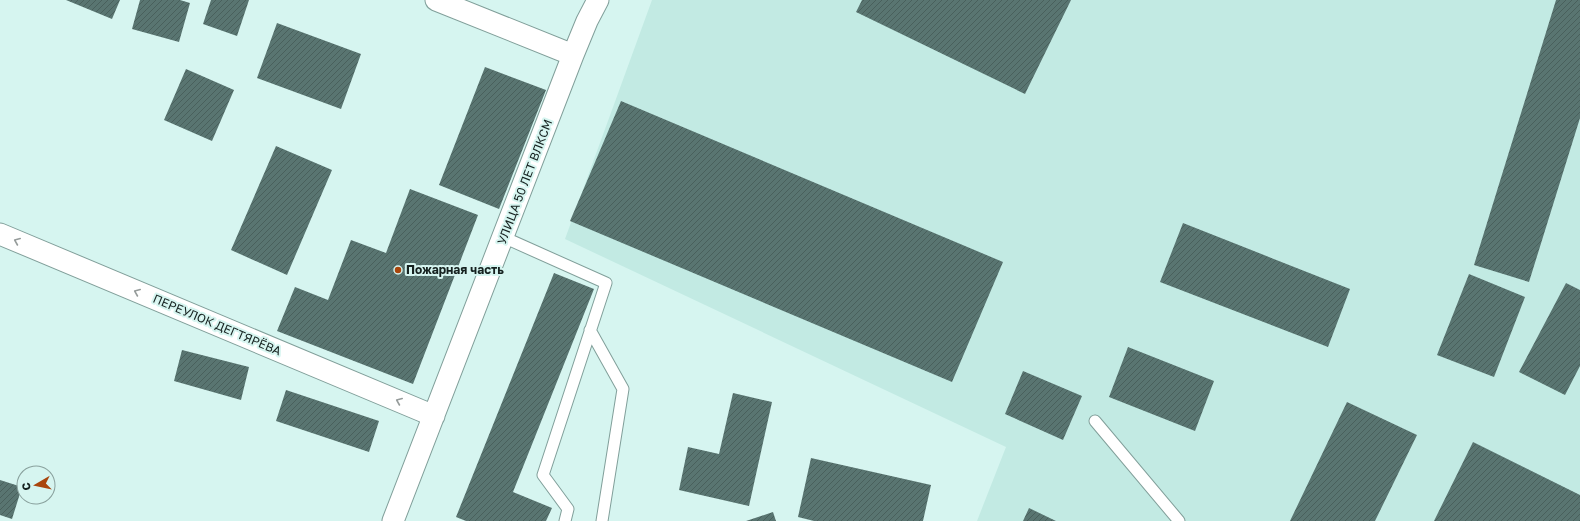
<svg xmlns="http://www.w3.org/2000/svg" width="1580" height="521" viewBox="0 0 1580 521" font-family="'Golos Text',sans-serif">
<defs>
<pattern id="building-hatch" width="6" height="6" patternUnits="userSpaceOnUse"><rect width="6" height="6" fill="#597571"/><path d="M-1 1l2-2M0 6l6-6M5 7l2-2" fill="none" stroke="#49605c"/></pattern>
</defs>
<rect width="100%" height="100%" fill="#d6f5f0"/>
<path fill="#c2eae3" d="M652,0H1580V521H977L1006,447L565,239Z"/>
<path fill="url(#building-hatch)" d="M66,0H120L112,19Z
M140,0H180L190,3L179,42L132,29Z
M211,0H249L237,36L203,24Z
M862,0H1071L1025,94L856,12Z
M1556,0H1580V118L1529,282L1474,265Z
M277,23L361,54L341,109L257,78Z
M485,67L546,90L499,209L439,185Z
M186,69L234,90L212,141L164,120Z
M621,101L1003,262L952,382L570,221Z
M276,146L332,170L287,275L231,250Z
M410,189L478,215L413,384L277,331L295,287L328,300L351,240L386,253Z
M1183,223L1350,289L1328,347L1160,282Z
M554,273L594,289L513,492L552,508L546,521H466L456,517Z
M1469,274L1525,297L1494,377L1437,355Z
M1566,283L1580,290V366L1565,395L1519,372Z
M1128,347L1214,381L1195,431L1109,397Z
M182,350L249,367L241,400L174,381Z
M1023,371L1082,396L1063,440L1005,414Z
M286,390L379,421L369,452L276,421Z
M733,393L772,402L749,506L679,490L688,447L719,454Z
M1347,402L1417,435L1375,521H1290Z
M1473,442L1580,495V521H1434Z
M811,458L931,485L923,521H814L798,517Z
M0,480L22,487L12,519L0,515Z
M1029,508L1056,521H1023Z
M773,512L776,521H746Z"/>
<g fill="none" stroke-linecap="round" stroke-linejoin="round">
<defs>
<path id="service" d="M503,237L606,283L543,475L568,509L565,521
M590,330L623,389L602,521
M1095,421L1179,521"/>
<path id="minor" d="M436,0L573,55
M0,234L434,416
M393,521L573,55L587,21L598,0"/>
</defs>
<use href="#service" stroke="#819f9a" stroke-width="13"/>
<use href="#minor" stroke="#819f9a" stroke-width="23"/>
<use href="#service" stroke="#fff" stroke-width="11"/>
<use href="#minor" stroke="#fff" stroke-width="21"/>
</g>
<defs><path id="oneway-chevron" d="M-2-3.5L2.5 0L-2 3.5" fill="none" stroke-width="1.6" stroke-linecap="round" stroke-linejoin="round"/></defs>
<g stroke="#969c9b">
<use href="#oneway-chevron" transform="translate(17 241) rotate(-157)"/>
<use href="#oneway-chevron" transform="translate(137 292) rotate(-157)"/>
<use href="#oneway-chevron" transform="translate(399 401) rotate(-157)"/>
</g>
<circle fill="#a9460d" stroke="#d6f5f0" stroke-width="1.5" cx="398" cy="270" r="4"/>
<g text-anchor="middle" stroke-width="4" stroke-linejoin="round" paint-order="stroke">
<g font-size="12" fill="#162220" stroke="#d6f5f0">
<text transform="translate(525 182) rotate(-69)" y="4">УЛИЦА 50 ЛЕТ ВЛКСМ</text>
<text transform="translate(217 325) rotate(23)" y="4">ПЕРЕУЛОК ДЕГТЯРЁВА</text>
</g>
<g font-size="12" font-weight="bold" fill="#162220" stroke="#d6f5f0" text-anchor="start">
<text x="406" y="274">Пожарная часть</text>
</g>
</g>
<g transform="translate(36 485) rotate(261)"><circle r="19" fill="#d6f5f0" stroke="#89a19d"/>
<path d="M0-3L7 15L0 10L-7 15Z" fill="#a9460d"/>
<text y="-6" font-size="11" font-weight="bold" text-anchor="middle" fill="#162220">С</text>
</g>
</svg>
